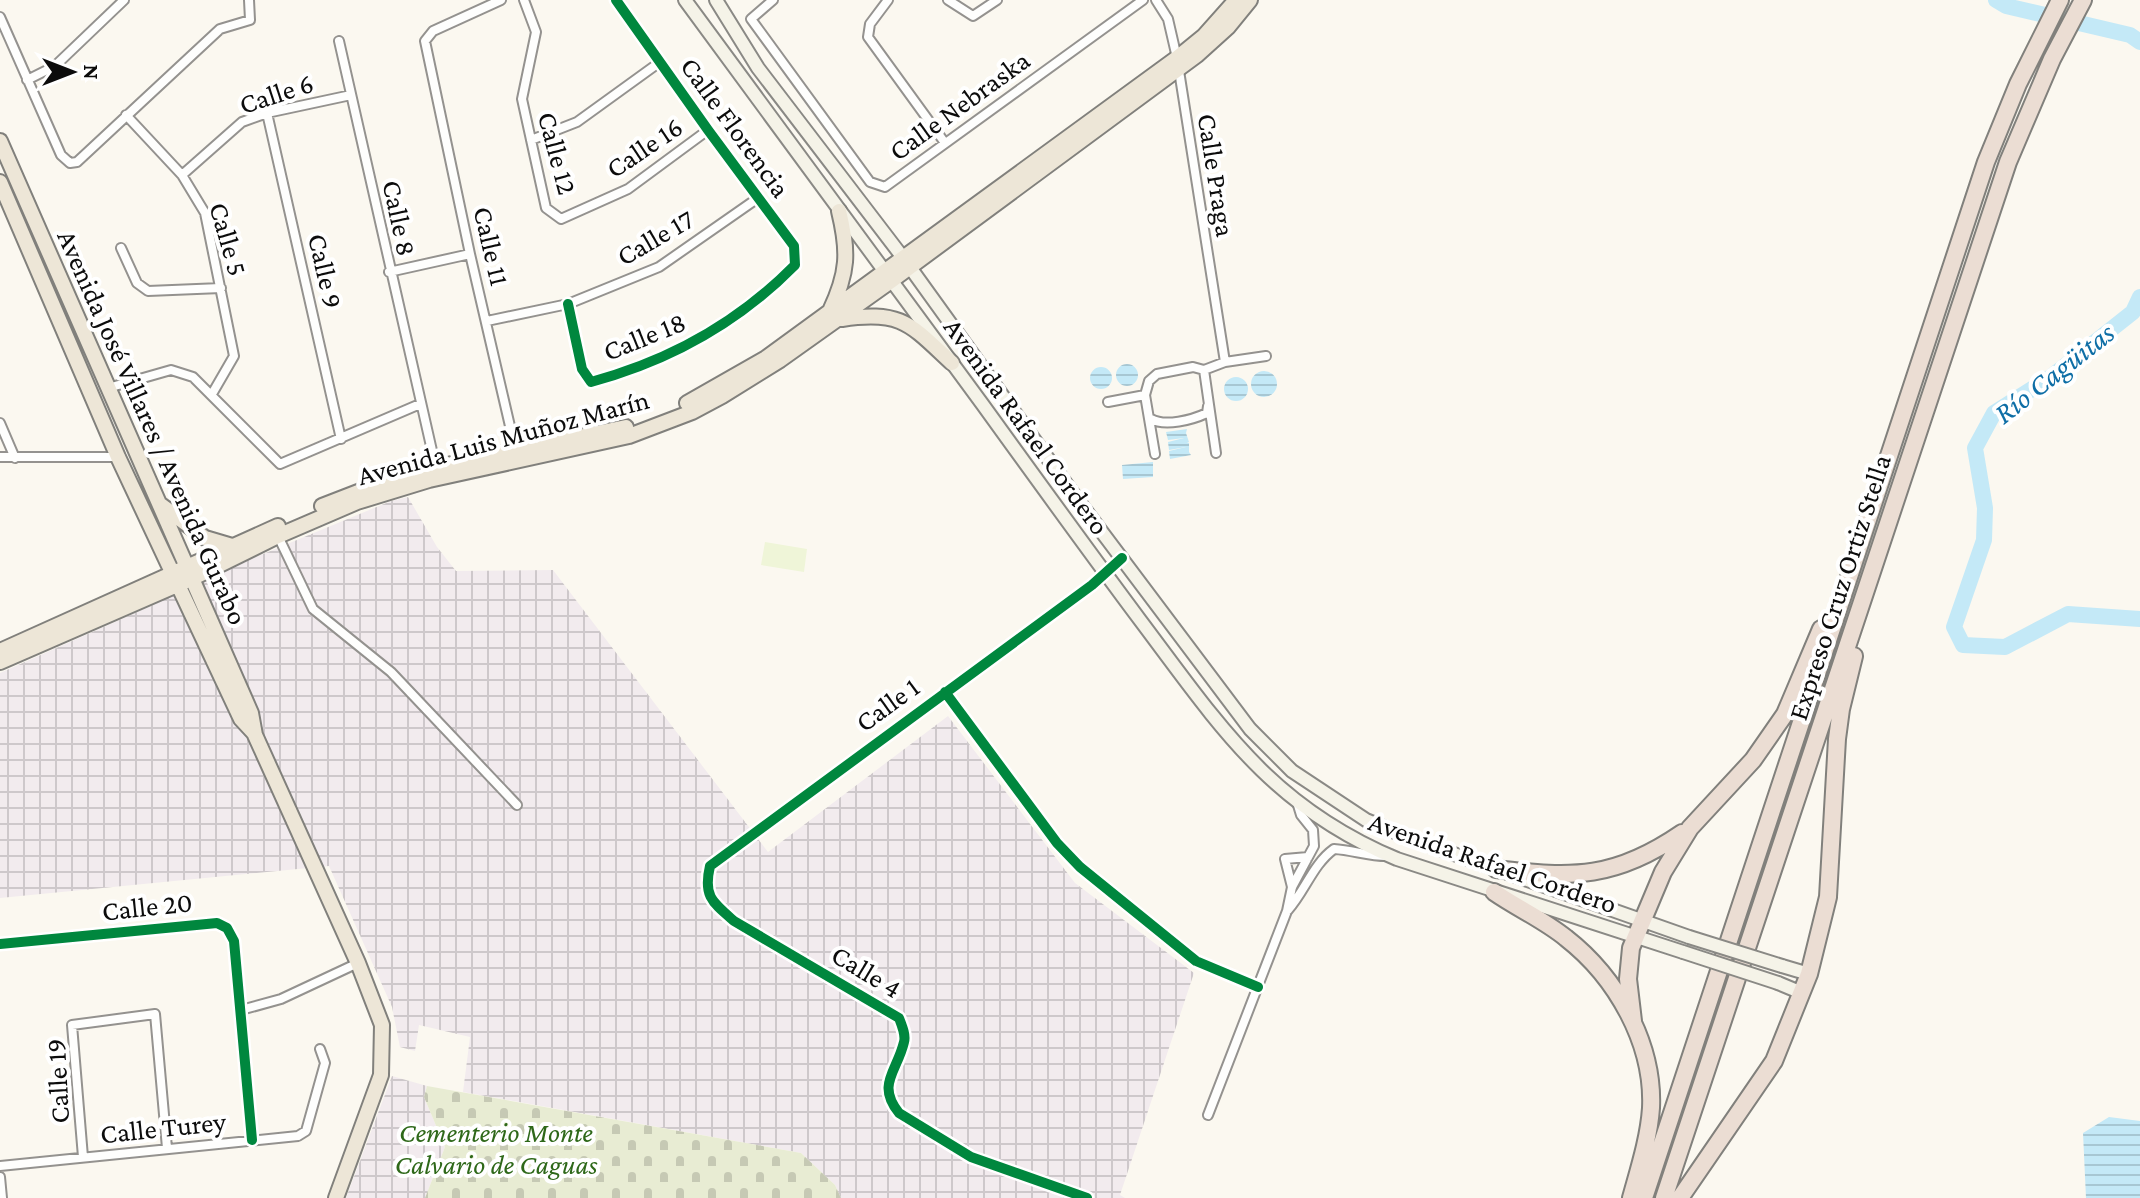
<svg xmlns="http://www.w3.org/2000/svg" width="2140" height="1198" viewBox="0 0 2140 1198" font-family="'Crimson Pro',serif">
<defs>
<pattern id="industrial-grid" width="8" height="8" patternUnits="userSpaceOnUse" patternTransform="scale(2)"><rect width="8" height="8" fill="#f2ebee"/><path d="M0 4h8M4 0v8" fill="none" stroke="#cec8cb"/></pattern>
<pattern id="cemetery-stones" width="16" height="16" patternUnits="userSpaceOnUse" patternTransform="scale(2)"><rect width="16" height="16" fill="#e8ecd3"/><path d="M2 7V4a2 2 0 0 1 4 0v3zM10 15v-3a2 2 0 0 1 4 0v3z" fill="#c6c9b4"/></pattern>
<pattern id="water-rules" width="6" height="5" patternUnits="userSpaceOnUse" patternTransform="scale(2)"><rect width="6" height="5" fill="#c4e9f7"/><path d="M0 2.5h6" fill="none" stroke="#a7c7d3"/></pattern>
</defs>
<rect width="100%" height="100%" fill="#fbf8f0"/>
<path fill="url(#industrial-grid)" d="M408,497L437,547L456,571L553,570L768,852L948,716L1075,883L1194,973L1120,1195L1125,1198H841L835,1185L801,1153L463,1092L470,1037L419,1025L415,1051L400,1047L392,1007L329,866L0,898V673L153,605L227,569L391,501Z
M392,1076L427,1086L424,1097L445,1147L425,1198H346Z"/>
<path fill="url(#cemetery-stones)" d="M427,1086L801,1153L835,1185L841,1198H425L445,1147L424,1097Z"/>
<path fill="#eff5d8" d="M765,542L807,549L804,572L761,565Z"/>
<path fill="url(#water-rules)" d="M1116 375a11 11 0 1 1 22 0a11 11 0 1 1-22 0Z
M1090 378a11 11 0 1 1 22 0a11 11 0 1 1-22 0Z
M1251 384a13 13 0 1 1 26 0a13 13 0 1 1-26 0Z
M1224 389a12 12 0 1 1 24 0a12 12 0 1 1-24 0Z
M1187,429L1186,433L1189,442L1187,443H1189V452L1191,455L1170,459L1169,451L1186,447L1169,450L1168,442L1184,438L1168,440L1166,432Z
M1153,462V477L1123,479L1122,465Z
M2109,1117L2140,1121V1198H2086L2083,1133Z"/>
<g fill="none" stroke-linecap="round" stroke-linejoin="round">
<path stroke="#c4e9f7" stroke-width="16" d="M1996,0L2006,6L2130,35L2140,42
M2140,297L2133,312L2051,377L1994,413L1975,448L1985,508L1984,540L1954,627L1963,645L2005,647L2068,614L2140,619"/>
<defs>
<path id="minor" d="M501,0L433,31L425,41L470,254L516,452
M524,0L536,32L522,99L546,208L561,219L628,189L708,130
M773,0L751,19L870,182L885,187L1143,0
M888,0L870,24L868,37L945,143
M948,0L973,16L997,0
M1156,0L1168,19L1177,58L1225,362
M0,17L61,155L70,163L77,162L220,29L250,20L249,0
M339,41L433,455
M27,80L55,66L124,0
M267,113L341,439
M126,115L182,175L205,213L234,356L212,394
M531,140L577,122L660,62
M182,175L242,122L267,113L351,95
M121,248L137,283L148,291L221,288
M389,272L470,254
M568,304L582,369L591,382C669,361 738,323 795,265L794,246L708,130L616,0
M487,321L568,304L659,267L758,198
M1204,370L1216,453
M108,388L171,370L193,377L280,464L420,404
M1108,402L1145,395
M1151,419C1165,427 1192,420 1207,413L1208,406
M0,423L15,458
M1155,454L1145,395L1149,381L1157,374L1193,367L1204,370L1225,362L1266,356
M0,457H118
M277,534L313,609L391,672L517,805
M945,692L1057,843L1080,867L1196,961L1258,987
M1292,887L1285,859L1308,857
M1288,910C1305,891 1313,864 1334,849C1353,850 1371,857 1389,856
M0,944L217,923L227,928L234,941L252,1140
M241,1010L281,999L358,963
M1208,1115L1287,911L1292,887L1314,846L1313,830L1301,815L1297,802
M83,1157L72,1025L155,1014L167,1148
M0,1166L298,1136L306,1131L325,1063L320,1049
M0,1177L2,1198
M1087,1198L971,1157L899,1113C876,1084 897,1072 904,1042C906,1035 902,1026 899,1018L734,921C712,902 703,896 710,866L1092,585L1122,558"/>
<path id="secondary" d="M685,0C784,136 884,270 983,405C1035,477 1087,549 1140,620C1219,725 1270,806 1397,859L1683,952
M716,0L758,68L904,259L1077,499L1250,729L1292,771L1366,820L1417,841L1689,937
M1782,966L1809,974
M1778,983L1802,993"/>
<path id="primary" d="M0,141L251,713L255,735L358,963L382,1025L381,1075L336,1198
M0,182L118,457L241,719L254,733
M830,311C848,273 849,252 839,211
M842,319C902,310 910,324 952,363
M687,403L766,358L1177,58L1204,36L1236,0
M161,505L205,538L232,546
M322,506L384,482L433,468L626,427
M0,651L278,526
M0,662L193,578L278,536L357,502L429,480L629,436L692,412L722,396L780,360L891,281L1197,55L1228,27L1250,0"/>
<path id="motorway" d="M1496,869C1574,878 1615,879 1682,833
M1494,892C1517,908 1544,920 1566,938C1616,977 1654,1043 1651,1108C1649,1138 1639,1169 1631,1198
M1633,1021L1628,979L1631,948L1663,872L1690,828L1753,760L1785,714L1821,629
M1644,1198L1986,162L2018,84L2060,0
M1664,1198L2008,162L2052,59L2083,0
M1680,1198L1774,1061L1809,974L1828,897L1837,739L1841,709L1854,656"/>
</defs>
<use href="#minor" stroke="#94928f" stroke-width="12"/>
<use href="#secondary" stroke="#8a8985" stroke-width="16"/>
<use href="#primary" stroke="#81807c" stroke-width="18"/>
<use href="#motorway" stroke="#81807c" stroke-width="20"/>
<use href="#minor" stroke="#fefefd" stroke-width="8"/>
<use href="#secondary" stroke="#f5f3e8" stroke-width="12"/>
<use href="#primary" stroke="#ede6d7" stroke-width="14"/>
<use href="#motorway" stroke="#ebddd3" stroke-width="16"/>
<defs>
<path id="secondary-bridge" d="M1689,937L1782,966
M1683,952L1778,983"/>
</defs>
<use href="#secondary-bridge" stroke="#8a8985" stroke-width="16" stroke-linecap="butt"/>
<use href="#secondary-bridge" stroke="#f5f3e8" stroke-width="12"/>
<defs>
<path id="cycleway" d="M568,304L582,369L591,382C669,361 738,323 795,265L794,246L708,130L616,0
M945,692L1057,843L1080,867L1196,961L1258,987
M0,944L217,923L227,928L234,941L252,1140
M1087,1198L971,1157L899,1113C876,1084 897,1072 904,1042C906,1035 902,1026 899,1018L734,921C712,902 703,896 710,866L1092,585L1122,558"/>
</defs>
<use href="#cycleway" stroke="#fff" stroke-width="15"/>
<use href="#cycleway" stroke="#00873e" stroke-width="10"/>
</g>
<g text-anchor="middle" stroke-width="8" stroke-linejoin="round" paint-order="stroke">
<g font-size="28" fill="#0c0c0c" stroke="#fff">
<text transform="translate(276 93) rotate(-18)" y="10">Calle 6</text>
<text transform="translate(959 105) rotate(-36)" y="10">Calle Nebraska</text>
<text transform="translate(736 127) rotate(54)" y="10">Calle Florencia</text>
<text transform="translate(644 147) rotate(-34)" y="10">Calle 16</text>
<text transform="translate(558 153) rotate(75)" y="10">Calle 12</text>
<text transform="translate(1217 175) rotate(81)" y="10">Calle Praga</text>
<text transform="translate(400 218) rotate(78)" y="10">Calle 8</text>
<text transform="translate(655 237) rotate(-30)" y="10">Calle 17</text>
<text transform="translate(229 239) rotate(74)" y="10">Calle 5</text>
<text transform="translate(492 246) rotate(77)" y="10">Calle 11</text>
<text transform="translate(326 271) rotate(77)" y="10">Calle 9</text>
<text transform="translate(644 336) rotate(-22)" y="10">Calle 18</text>
<text transform="translate(1027 426) rotate(54)" y="10">Avenida Rafael Cordero</text>
<text transform="translate(153 427) rotate(66)" y="10">Avenida José Villares / Avenida Gurabo</text>
<text transform="translate(503 437) rotate(-15)" y="10">Avenida Luis Muñoz Marín</text>
<text transform="translate(1839 587) rotate(-72)" y="10">Expreso Cruz Ortiz Stella</text>
<text transform="translate(887 704) rotate(-36)" y="10">Calle 1</text>
<text transform="translate(1493 862) rotate(19)" y="10">Avenida Rafael Cordero</text>
<text transform="translate(147 906) rotate(-6)" y="10">Calle 20</text>
<text transform="translate(867 971) rotate(31)" y="10">Calle 4</text>
<text transform="translate(57 1081) rotate(-93)" y="10">Calle 19</text>
<text transform="translate(163 1127) rotate(-6)" y="10">Calle Turey</text>
</g>
<g font-size="28" font-style="italic" fill="#2e6819" stroke="#fff">
<text x="496" y="1142">Cementerio Monte<tspan x="496" dy="32">Calvario de Caguas</tspan></text>
</g>
<g font-size="30" font-style="italic" fill="#0e6ea6" stroke="#fff">
<text transform="translate(2054 373) rotate(-38)" y="10">Río Cagüitas</text>
</g>
</g>
<g transform="translate(72 72) rotate(90)" stroke="#ffffff" stroke-width="6" paint-order="stroke">
<path d="M0-6L14 30L0 20L-14 30Z" fill="#0c0c0c"/>
<text y="-12" font-size="22" font-weight="bold" text-anchor="middle" fill="#0c0c0c">N</text>
</g>
</svg>
